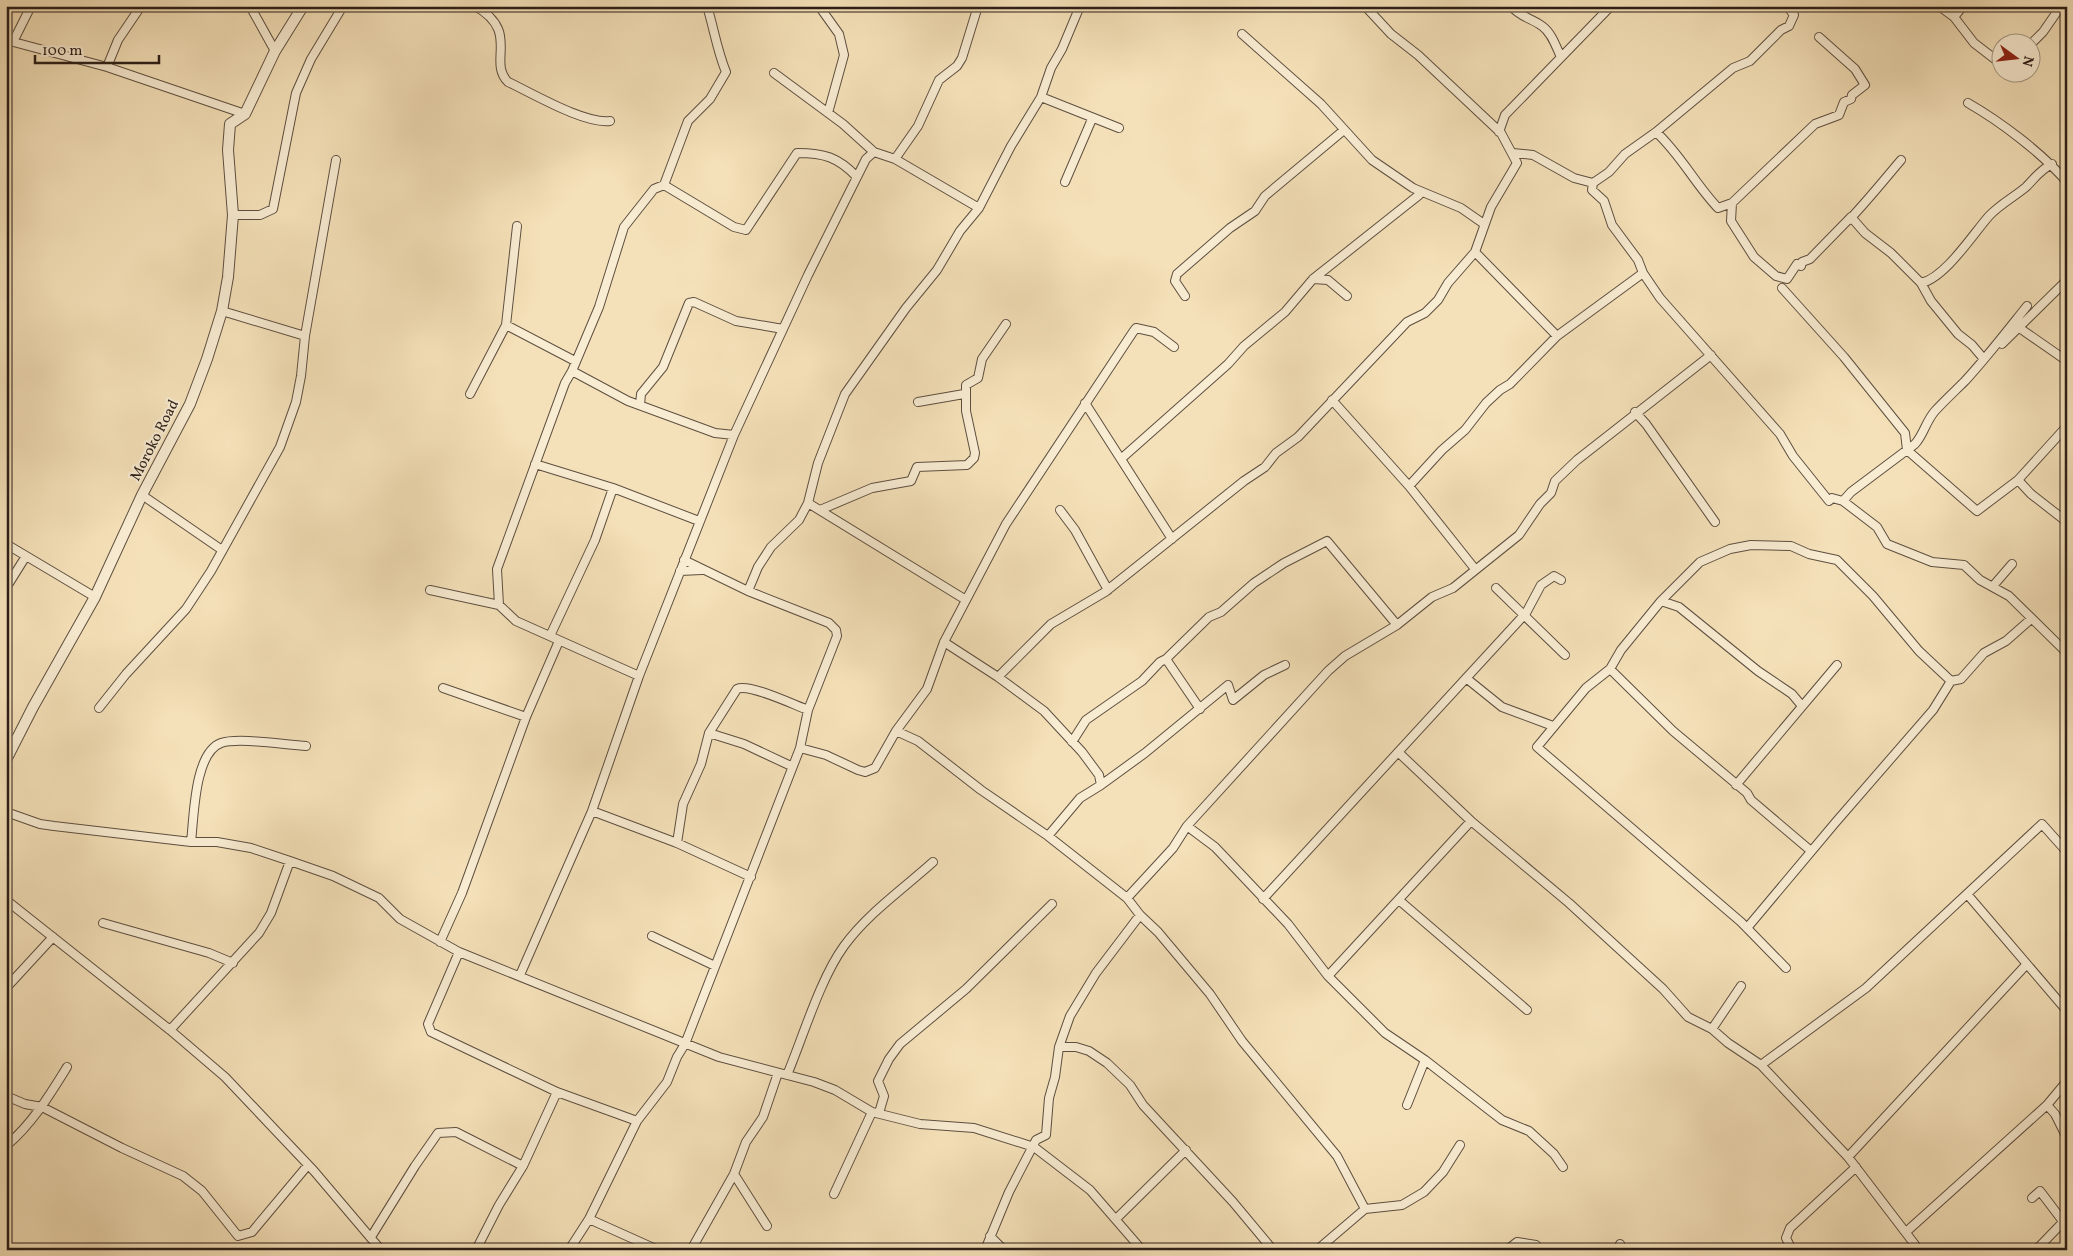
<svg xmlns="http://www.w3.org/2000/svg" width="2073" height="1256" viewBox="0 0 2073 1256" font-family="Vollkorn,serif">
<rect width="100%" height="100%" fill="#f5e1b9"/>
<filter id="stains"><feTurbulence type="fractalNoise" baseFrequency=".004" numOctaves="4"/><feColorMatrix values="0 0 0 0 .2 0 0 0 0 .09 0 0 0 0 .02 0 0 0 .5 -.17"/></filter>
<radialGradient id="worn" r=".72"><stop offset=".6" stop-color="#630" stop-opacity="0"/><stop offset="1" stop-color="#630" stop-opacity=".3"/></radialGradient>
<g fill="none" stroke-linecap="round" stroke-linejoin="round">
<defs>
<path id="minor" d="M250,6L275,51
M475,6C521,32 487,61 508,82C534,94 584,124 610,121
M819,6L839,34L844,55L828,113
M1511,6C1520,17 1531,18 1542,26C1552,33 1556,47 1561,57
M1939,6L1954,17L1974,43L2000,63
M1954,17L1963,6
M1242,34L1321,104L1372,160L1413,188L1461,208L1484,224
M6,40L107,67L245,114
M13,42L31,6
M2030,45L2043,32L2061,6
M107,67L118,40L141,6
M774,73L843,124L874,152
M1041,97L1119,128
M1968,103C2001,122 2042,153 2067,182
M1499,132L1505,115L1611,6
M1656,132C1681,155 1695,184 1718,208L1732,203L1731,221L1754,257L1776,276L1787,279L1797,264L1801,266L1802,262L1810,259L1851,217L1849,220C1868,200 1884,180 1901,160
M1513,153L1533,155L1574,178L1593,183
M895,159L918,126L939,80L957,66L962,58L978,6
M1065,182L1092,119
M1593,183L1592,190L1604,201L1612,225L1638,260L1643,273L1660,298L1780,434L1793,456L1829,501L1832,498L1843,501L1877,527L1887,544L1932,562L1964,565L1980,580L2009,596L2067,653
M1593,183L1609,172L1625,154L1656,132L1733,68L1750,61L1781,30L1789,26L1794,15L1787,6
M664,185L688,121L710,99L726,72C717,50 714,29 707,6
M1732,203L1815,124L1839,115L1844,102L1851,99L1852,95L1865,85L1855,69L1819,37
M233,215H260L273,209L296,93L311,59L343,6
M1851,217L1865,233L1891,253L1921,283L1931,301L1958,334L1972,345L1983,358
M1475,252L1557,336
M1313,279L1328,280L1347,296
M1921,283C1945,278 1973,234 1989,216C1999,205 2014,197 2026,187C2035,178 2040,170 2052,164
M1782,288L1844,357L1905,433L1907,450L1977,511L2018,480L2067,426
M1185,296L1175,281L1177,274L1230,228L1255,211L1265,196L1344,130
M222,311L305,336
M506,325L575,361
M2018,327L2067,361
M2002,344L2067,280
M572,371L628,401L715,433L734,435
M470,394L506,325L517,226
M1332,400L1409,486L1475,569
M918,402L964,394
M1085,403L1172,539
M640,405L641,394L663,367L689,303L694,302L736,321L783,329
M1635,412L1646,424L1715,522
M1122,458L1228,364L1244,346L1285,312L1313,279L1419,195
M535,464L613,488L699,521
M2018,480L2031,494L2067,522
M1409,486L1442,450L1465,430L1486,403L1500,390L1510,384L1557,336L1643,273
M142,495L222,550
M1843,501L1851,492L1915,444C1924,434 1926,421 1935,411C1945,400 1955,391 1965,381C1987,357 2007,331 2027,306
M808,503L966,600
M820,510L872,488L911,481L917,467L967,465L974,458L975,453L966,411V385L978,378L982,359L1006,324
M1060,510L1075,530L1108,590
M6,544L95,597
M680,571L702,570
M1993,586L2012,564
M6,588L26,556
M1496,588L1565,655
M430,590L499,605L516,621L639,676
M748,591L758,567L771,547L799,520L808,503L818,463L845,394L906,308L937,270L960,231L979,208L1011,146L1041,97L1051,68L1062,49L1080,6
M1661,601L1679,607L1758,671L1792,694L1802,706
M499,605L497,569L565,383L572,371L599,307L624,227L654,189L664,185L734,227L746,230L797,153C824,153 838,157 857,177
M550,636L595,540L613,488
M944,642L998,677L1044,711L1082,752L1099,775L1101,785L1080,798L1048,836
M1166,659L1200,709
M1610,669L1673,731L1747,793L1751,800L1811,851
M998,677L1051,624L1105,592L1244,481L1265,467L1276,453L1298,437L1407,322L1425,313L1438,300L1448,283L1475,252L1491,207L1517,163L1501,133L1418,55L1391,34L1365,6
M1466,678L1502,707L1553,726
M443,688L526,717
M99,708L126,674L186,609L211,571L280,447L296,402L301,376L305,336L336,160
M896,731L918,741L981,790L1048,836L1127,898L1140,915L1158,932L1210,994L1242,1041L1337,1156L1365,1209
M709,733L744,744L791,766
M1072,742L1086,720L1142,681L1160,662L1166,659L1209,617L1221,612L1254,583L1284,563L1327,541L1397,625
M800,748L826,755L858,770L865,772L875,768L896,731L927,689L944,642L1006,524L1133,332L1136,328L1154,332L1174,347
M1398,752L1471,821L1569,903L1663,989L1688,1017L1712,1029L1728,1043L1761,1065L1848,1157L1919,1250
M1101,785L1145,753L1228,685L1233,700L1264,675L1285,665
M1736,785L1837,665
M592,811L677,843L751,877
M6,812L40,824L54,826L191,842H217L251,848L290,861L333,876L379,898L400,919L459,952L719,1057L814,1082L835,1090L872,1112L920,1124L974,1128L1034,1147L1090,1190L1142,1250
M1187,826L1215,847L1288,924L1328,976L1385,1033L1425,1060L1502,1120L1529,1131L1554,1154L1563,1167
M191,842C194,818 194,753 221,743C238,737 286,745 306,746
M677,843L683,804L701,764L709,733L737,689C749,683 794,705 808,710
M1967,894L2067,1011
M1127,898L1173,848L1187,826L1328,671L1345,656L1397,625L1432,597L1453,588L1519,535L1540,504L1551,493L1555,481L1577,460L1711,355
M1263,899L1526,613L1541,585L1554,576L1561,580
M6,900L170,1030L225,1077L314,1171L381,1250
M1400,901L1527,1010
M103,923L209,953L233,963
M1747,928L1835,823L1933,710L1951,681L1961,679L1984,653L2006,641L2031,619
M652,936L715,966
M440,942L462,893L526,717L559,641
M459,952L428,1024L431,1032L557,1092L637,1121
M1786,968L1741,922L1537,747L1586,688L1610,669L1621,650L1661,601L1700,562L1730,549L1751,545L1791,546L1809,554L1837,560L1873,596L1919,651L1951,681
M520,975L592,811L639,676L734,435L808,275L866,159L874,152L895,159L979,208
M1328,976L1471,821
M6,988L53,937
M1712,1029L1741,986
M170,1030L259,933L271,913L290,861
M1059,1047H1076L1089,1051L1107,1063L1130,1085L1143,1105L1233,1202L1273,1250
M1761,1065L1866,988L2042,824L2067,852
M787,1075C803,1037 820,979 844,946C867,914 903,889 933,862
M6,1096L25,1104L42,1107L122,1148L183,1176L202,1191L238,1236L252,1232L308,1165
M1407,1105L1425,1060
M2047,1105L2055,1114L2067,1138
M879,1113L884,1096L878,1081L889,1059L900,1044L966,989L1052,904
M6,1146C32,1124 49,1096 67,1067
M1848,1157L2026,965
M734,1174L767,1226
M834,1194L872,1112
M2032,1198L2040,1191L2065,1224
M589,1219L658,1250
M1116,1219L1186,1150
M1906,1232L2047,1105L2067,1081
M990,1236L1004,1250
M371,1237L415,1166L438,1133L456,1132L523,1166
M476,1250L499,1205L523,1166L557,1092
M569,1250L589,1219L637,1121L667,1082L677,1057L685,1044L800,748L808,710L837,636L836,630L829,623L748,591L684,560
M691,1250L734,1174L746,1142L763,1117L778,1073
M985,1250L1009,1192L1036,1140L1046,1135L1049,1098L1055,1077L1059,1047L1070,1016L1096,973L1140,915
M1317,1250L1365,1209L1402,1205L1424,1192L1443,1172L1460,1145
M1507,1250L1517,1242L1536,1245
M1618,1250L1620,1244
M1792,1250L1786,1238L1790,1228L1856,1167
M2036,1250L2066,1219"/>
<path id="tertiary" d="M6,760L33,707L95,597L142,495L190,404L207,359L222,311L228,277L233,215L228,150L230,124L245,114L275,51L303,6"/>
</defs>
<use href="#minor" stroke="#5e4f40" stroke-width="10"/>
<use href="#tertiary" stroke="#5e4f40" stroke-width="12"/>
<use href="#minor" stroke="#f8ecd2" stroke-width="8"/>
<use href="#tertiary" stroke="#f8ecd2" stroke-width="10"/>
</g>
<g text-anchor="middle" stroke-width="4.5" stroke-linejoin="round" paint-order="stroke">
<g font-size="15" fill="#2b1e18" stroke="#f8ecd2">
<text transform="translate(154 440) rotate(-63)" y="5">Moroko Road</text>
</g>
</g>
<rect width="2073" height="1256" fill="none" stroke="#f5e1b9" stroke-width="25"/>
<rect x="8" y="8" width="2058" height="1241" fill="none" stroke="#2b1e18" stroke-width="2.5"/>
<rect x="12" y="12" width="2048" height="1231" fill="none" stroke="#2b1e18"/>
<g transform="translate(2016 58) rotate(105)"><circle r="24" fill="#f8ecd2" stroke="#a69a88"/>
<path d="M0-4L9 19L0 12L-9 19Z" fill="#8f2418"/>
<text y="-8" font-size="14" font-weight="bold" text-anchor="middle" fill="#2b1e18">N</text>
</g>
<path d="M35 55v8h124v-8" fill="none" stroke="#2b1e18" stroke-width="2.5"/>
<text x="42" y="55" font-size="15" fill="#2b1e18" stroke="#f8ecd2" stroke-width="4" paint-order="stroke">100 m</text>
<rect width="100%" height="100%" filter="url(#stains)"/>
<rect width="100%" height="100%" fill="url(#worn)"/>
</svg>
